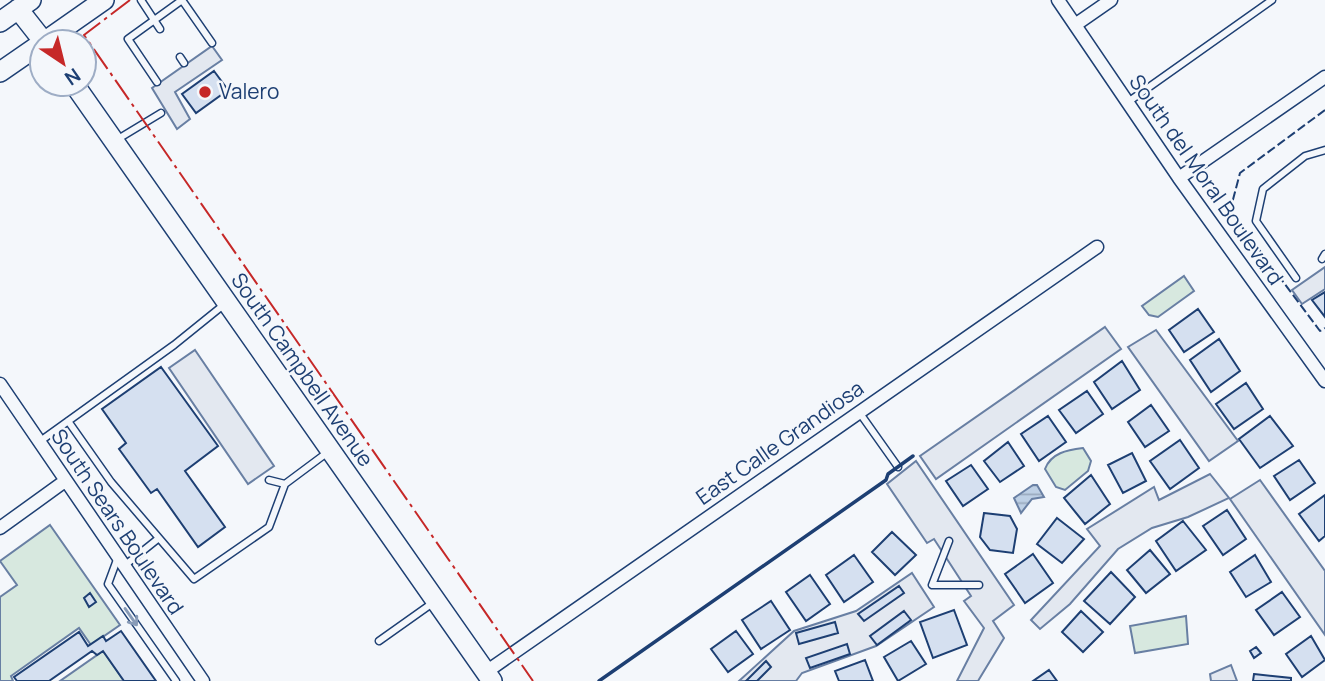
<svg xmlns="http://www.w3.org/2000/svg" width="1325" height="681" viewBox="0 0 1325 681" font-family="Manrope,sans-serif">
<defs>
<pattern id="water-rules" width="6" height="5" patternUnits="userSpaceOnUse" patternTransform="scale(1.75)"><rect width="6" height="5" fill="#bed0e5"/><path d="M0 2.5h6" fill="none" stroke="#9aaabe"/></pattern>
</defs>
<rect width="100%" height="100%" fill="#f4f7fb"/>
<path fill="#d7e8df" stroke="#687fa3" stroke-width="2" d="M1184,276L1194,291L1158,317L1149,315L1142,306Z
M1083,448L1091,461L1088,471L1065,490L1056,487L1045,469C1051,453 1067,450 1083,448Z
M50,525L120,625L91,645L79,628L11,676L13,681H0V597L17,585L0,561Z
M1186,616L1188,644L1135,653L1130,626Z
M103,651L124,681H60Z"/>
<path fill="#e3e8f0" stroke="#687fa3" stroke-width="2" d="M212,46L222,60L175,92L190,119L177,129L152,88Z
M1325,267V289L1302,304L1292,290Z
M1105,327L1121,349L936,479L920,456Z
M1156,330L1238,441L1209,461L1128,347Z
M195,350L274,466L248,484L169,368Z
M916,461L1014,605L993,621L1004,638L978,681H957L984,628L964,601L971,596L934,539L927,543L887,484Z
M1210,474L1229,498L1188,517L1152,528L1118,549L1070,604L1040,629L1031,620L1100,546L1087,529L1154,487L1159,500Z
M1260,480L1325,571V635L1230,499Z
M912,573L934,607L876,646L802,673L796,681H739L794,631L856,611Z
M1231,665L1237,681H1211L1210,674Z"/>
<path fill="url(#water-rules)" stroke="#687fa3" stroke-width="2" d="M1033,485H1037L1044,497L1032,499L1021,513L1014,498Z"/>
<path fill="#d5e0f0" stroke="#1d3f73" stroke-width="2" d="M214,71L228,90L196,113L182,94Z
M1325,292V317L1312,300Z
M1198,309L1214,332L1184,352L1169,330Z
M1219,339L1240,371L1211,392L1190,360Z
M1122,361L1140,390L1112,409L1094,382Z
M161,367L218,446L185,471L225,527L198,547L157,489L151,493L119,449L126,443L102,409Z
M1246,383L1263,409L1234,429L1216,404Z
M1087,391L1103,414L1076,433L1059,410Z
M1151,405L1169,431L1145,447L1128,422Z
M1048,416L1066,442L1039,461L1021,434Z
M1270,416L1293,446L1260,468L1239,439Z
M1180,440L1199,468L1170,489L1150,461Z
M1008,442L1024,466L1000,482L984,461Z
M1132,453L1146,481L1123,493L1108,465Z
M1299,460L1315,483L1290,500L1274,476Z
M971,465L988,489L963,506L946,481Z
M1091,475L1110,504L1085,524L1064,498Z
M1325,495V536L1319,541L1299,514Z
M1227,510L1246,539L1223,555L1203,526Z
M984,513L1010,516L1017,529L1013,553L990,550L980,537Z
M1057,518L1084,539L1062,563L1037,544Z
M1183,521L1206,550L1176,571L1156,541Z
M892,532L916,555L895,575L872,552Z
M1150,550L1170,574L1146,593L1127,570Z
M1033,554L1053,583L1025,603L1005,574Z
M854,555L873,582L844,602L826,575Z
M1255,555L1271,582L1246,597L1230,572Z
M1111,572L1135,597L1110,624L1084,601Z
M810,575L830,604L806,621L786,592Z
M899,586L904,593L864,621L858,614Z
M1282,592L1300,617L1274,635L1256,610Z
M90,593L96,602L89,607L84,598Z
M771,601L790,630L761,649L742,620Z
M954,610L967,645L933,658L920,622Z
M904,611L911,620L877,645L870,636Z
M1081,611L1103,632L1083,652L1062,632Z
M835,622L838,633L799,644L796,633Z
M121,631L156,681H124L103,651L97,655L92,651L49,681H17L14,677L79,632L88,646L103,636L106,641Z
M736,631L753,654L728,672L711,649Z
M1311,636L1325,660L1302,677L1286,654Z
M911,641L926,664L898,681L884,657Z
M847,644L850,654L810,668L806,658Z
M1256,647L1261,653L1254,658L1250,651Z
M865,660L873,681H839L835,671Z
M766,661L771,667L757,681H746Z
M1049,670L1057,681H1033Z
M1254,674L1291,678V681H1253Z"/>
<g fill="none" stroke-linecap="round" stroke-linejoin="round">
<defs>
<path id="service" d="M141,0L160,29
M180,57L184,63
M157,82L128,39L182,0L212,43
M1128,102L1272,0
M118,139L161,113
M1322,259L1325,254
M1296,278L1256,221L1263,189L1305,156L1325,150
M859,412L898,467
M68,421L111,482L194,579L269,527L285,484
M39,442L174,345L226,303
M269,480L285,484L328,452
M949,541L932,585H979
M118,557L108,584L176,681
M124,566L159,538
M379,641L434,602"/>
<path id="minor" d="M1058,0L1179,178L1325,381
M1075,25L1111,0
M1179,178L1325,77
M0,384L203,681
M0,528L65,481
M486,672L1097,247"/>
<path id="primary" d="M18,9L44,42
M0,22L31,0
M44,42L104,0
M0,72L42,43
M74,84L492,681"/>
</defs>
<use href="#service" stroke="#1d3f73" stroke-width="9"/>
<use href="#minor" stroke="#1d3f73" stroke-width="15"/>
<use href="#primary" stroke="#1d3f73" stroke-width="22"/>
<use href="#service" stroke="#f4f7fb" stroke-width="6"/>
<use href="#minor" stroke="#f4f7fb" stroke-width="12"/>
<use href="#primary" stroke="#f4f7fb" stroke-width="19"/>
<path stroke="#1d3f73" stroke-width="2" stroke-dasharray="9 3.5" stroke-linecap="butt" d="M1325,110L1240,173L1230,211L1320,331L1325,328"/>
<path stroke="#1d3f73" stroke-width="3.5" d="M599,681L886,480L888,474L913,456"/>
<path stroke="#c62828" stroke-width="2" stroke-dasharray="24 5 3.5 5" stroke-linecap="butt" d="M130,0L84,35L533,681"/>
</g>
<defs><path id="oneway-shaft" d="M-6 0H5M1.5-3L5.5 0L1.5 3" fill="none" stroke-width="1.6" stroke-linecap="round" stroke-linejoin="round" transform="scale(1.75)"/></defs>
<use stroke="#889bb7" href="#oneway-shaft" transform="translate(131 617) rotate(55)"/>
<circle fill="#c62828" stroke="#f4f7fb" stroke-width="2.5" cx="205" cy="92" r="7"/>
<g text-anchor="middle" stroke-width="5" stroke-linejoin="round" paint-order="stroke">
<g font-size="21" fill="#1d3f73" stroke="#f4f7fb" text-anchor="start">
<text x="219" y="99">Valero</text>
</g>
<g font-size="21" fill="#1d3f73" stroke="#f4f7fb">
<text transform="translate(1206 180) rotate(55)" y="7">South del Moral Boulevard</text>
<text transform="translate(302 370) rotate(55)" y="7">South Campbell Avenue</text>
<text transform="translate(780 443) rotate(-35)" y="7">East Calle Grandiosa</text>
<text transform="translate(117 522) rotate(56)" y="7">South Sears Boulevard</text>
</g>
</g>
<g transform="translate(63 63) rotate(145)"><circle r="33" fill="#f4f7fb" stroke="#9eadc5" stroke-width="2"/>
<path d="M0-5L12 26L0 18L-12 26Z" fill="#c62828"/>
<text y="-10" font-size="19" font-weight="bold" text-anchor="middle" fill="#1d3f73">N</text>
</g>
</svg>
